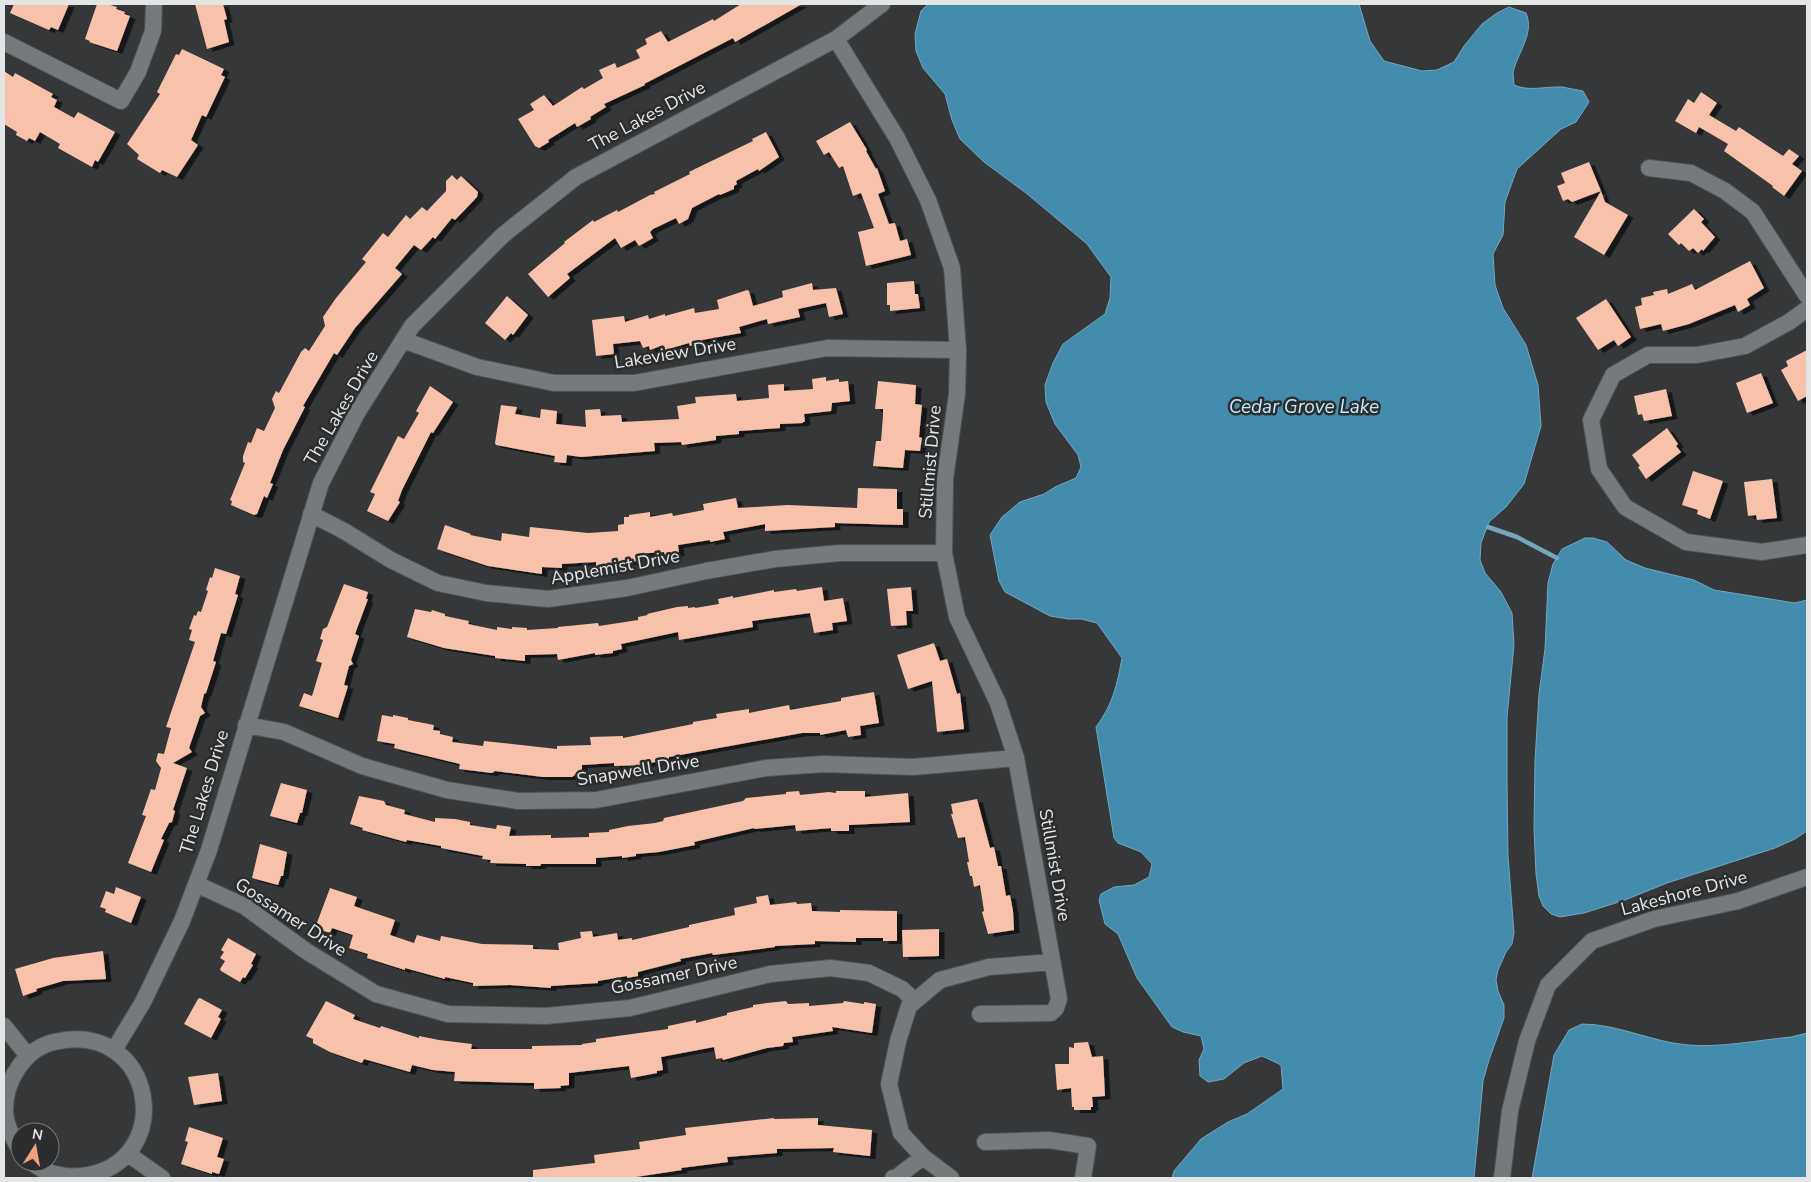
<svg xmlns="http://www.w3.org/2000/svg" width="1811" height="1182" viewBox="0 0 1811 1182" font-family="'Nunito Sans',sans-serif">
<defs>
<filter id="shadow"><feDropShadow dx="5.5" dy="3" stdDeviation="0" flood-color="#0009"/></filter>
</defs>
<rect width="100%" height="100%" fill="#353739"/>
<path fill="#448cad" stroke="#74a7be" d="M928,4H1359L1370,41L1384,61L1422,71L1437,70L1454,62L1464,46L1482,24L1497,13L1509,7L1526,13C1535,34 1517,53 1513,73C1513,77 1514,81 1514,85C1530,92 1546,86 1562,87C1569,88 1576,90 1583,91L1589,102L1576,122L1561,129L1517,169L1505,202L1503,235L1493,254L1495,285L1503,308L1526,345L1538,385L1541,426L1524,484L1506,507L1489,522L1481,543L1480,560L1485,573L1501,592L1512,613L1514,645L1507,717V782L1508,856L1514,933L1512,944L1506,952L1498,970L1496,980L1498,991L1504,1005V1018L1489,1060L1483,1081L1474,1178H1172L1174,1171L1201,1139L1228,1122L1247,1114L1283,1089L1281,1065L1262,1056L1244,1063L1224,1079L1208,1082L1200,1076L1199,1060L1204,1049L1201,1036L1183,1032L1172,1027L1137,978L1118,934L1105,924L1099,900L1101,894L1114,887L1134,885L1149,877L1152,864L1141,852L1118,843L1114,838L1096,727C1113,704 1117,685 1122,658L1097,623L1081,619H1068L1050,616L1005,592L999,581L990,535L1002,517L1020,502L1044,494L1055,487L1076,478L1081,467L1078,455L1055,424L1046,402L1045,385L1053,363L1063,344L1105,314L1110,298L1111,277L1087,244L1026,193L984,162L960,139L952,120L945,94L923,68L916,51L915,34L921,11Z
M1585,538H1593L1607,542L1626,560L1645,568L1694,580L1714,590L1795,603L1807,600V831L1795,839L1775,848L1667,883L1625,900L1584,913L1560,917L1551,914L1543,906L1539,896L1536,874L1534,829L1535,761L1539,694L1545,649L1548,583L1553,564L1562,549Z
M1582,1024C1618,1024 1652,1042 1688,1045C1720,1048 1758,1040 1791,1037L1807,1033V1178H1532L1554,1055L1569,1030Z"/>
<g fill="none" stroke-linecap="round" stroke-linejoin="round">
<path stroke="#74a7be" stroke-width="4.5" d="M1488,527L1517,537L1557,558"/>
</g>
<path fill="#f7c1aa" filter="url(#shadow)" d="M14,4H69L58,30L51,27L49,30L10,13Z
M97,4H107L117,7L116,9L125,12L124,14L130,16L117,51L89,42L90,41L85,39Z
M195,4H223L227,19L224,20L229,42L207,49Z
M741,4H802L735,42L733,38L644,84L645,85L604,104L606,107L590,117L591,119L577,127L575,123L548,140L549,142L539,148L535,146L518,119L534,110L530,104L544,95L553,106L582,87L584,89L603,78L599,70L615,63L617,68L640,58L636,50L647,44L645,39L661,31L668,42L713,19L714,21Z
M182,49L224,69L221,75L225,77L206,117L202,115L191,140L198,145L177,177L162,170L160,173L155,170L137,159L139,155L127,144L160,94L157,92L176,54L179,55Z
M4,71L13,77L15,73L53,94L51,97L57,100L54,107L74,118L78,112L115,132L98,162L95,160L92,167L58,148L60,144L40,132L35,141L29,138L27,141L16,135L17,132L4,124Z
M1701,92L1717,103L1709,115L1736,131L1739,127L1783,156L1789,149L1799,156L1792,164L1802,171L1784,196L1772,187L1773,186L1724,151L1728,144L1699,127L1696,133L1675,121L1688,99L1694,103Z
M850,122L867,150L866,151L876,169L877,168L885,191L878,194L889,224L895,223L900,241L907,239L911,255L866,266L858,232L874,228L861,193L853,196L843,166L839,168L829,152L824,155L816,141Z
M766,132L779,157L759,171L758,169L736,181L737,184L734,186V189L720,195L719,194L692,208L688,219L679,224L676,218L653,229L650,232L653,238L639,246L635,240L621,248L615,238L567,274L570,278L548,297L528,274L565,243L564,242L593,220L594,222L617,210L618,212L650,195L655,194L654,192L690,174L689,172L697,168L753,141L752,139Z
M1589,162L1601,191L1572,202L1568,199L1563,201L1557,186L1565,183L1561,173Z
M452,175L457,180L461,176L478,192L477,197L455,220L452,218L435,239L433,237L421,250L414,245L395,268L402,274L355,328L337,355L334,353L303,406L305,407L283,450L270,483L273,484L267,498L264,496L257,514L254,515L231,505L232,501L230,500L245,463L243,462V456L248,442L251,443L257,428L264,431L275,408L272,399L276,391L279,393L301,352L305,348L309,351L325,326L323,317L336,298L366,262L362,259L383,233L388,237L406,215L410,219L422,207L427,211L446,191V181Z
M1601,191L1605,202L1628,215L1604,255L1574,237Z
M1694,209L1704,219L1701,222L1715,237L1703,251L1702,249L1698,253L1693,248L1689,251L1681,243L1679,245L1668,234Z
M1750,261L1764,288L1747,299L1750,305L1738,312L1735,305L1689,324L1663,331L1661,324L1640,329L1635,307L1642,305L1641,298L1654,295L1653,292L1667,289L1668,294L1692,284L1695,290Z
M914,281L915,294H918L920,308L890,311V305H887V283Z
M812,283L813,290L836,288L843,314L829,317L826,303L798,309L800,317L768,324L767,319L739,327L741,333L702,340L703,344L690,346L689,343L665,350L663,345L650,350L649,346L643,348L640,341L613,344L614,354L596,356L592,320L624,316L625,322L648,315L649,319L665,314V316L694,308L695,313L719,309L717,300L747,290L749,291L753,306L783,297L782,291Z
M507,296L528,315L513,335L511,333L505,340L485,323Z
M1606,299L1631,337L1618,346L1614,340L1598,350L1576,318Z
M1807,350V396L1798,401L1781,370L1788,366L1786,361Z
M1761,373L1773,403L1747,413L1736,383Z
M826,377V381L839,379V382L848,381L850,401L832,403L831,411L804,414L805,422H803V423L780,424V428L739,431V434L716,436V440L682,445L681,442L654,443L655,451L581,457L567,455L566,463L554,462L555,456L496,445L495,443L501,405L517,407L515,414L540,418L541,409L557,411L556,424L586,427L585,410L600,409L601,416L621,415L622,422L679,419L677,406L696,403L695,397L736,394L737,401L769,398L768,385L784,384V391L813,389L812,379Z
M878,381L916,385L915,404L922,405L919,437L922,438L920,451L905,450L903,468L873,466L876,441H881L883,416V409H875Z
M430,386L453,402L433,433L431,432L402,490L398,501L400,502L388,521L367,511L375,494L370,492L398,436L404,439L419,413L416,411Z
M1666,389L1672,416L1644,421L1642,414L1638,415L1634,396Z
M1667,428L1678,444L1676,446L1681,452L1646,479L1638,467L1640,466L1632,455Z
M1693,471L1723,481L1710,519L1697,514L1698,510L1682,505Z
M1772,479L1777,518L1757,520L1756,515L1748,516L1744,482Z
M858,488L897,489V509H903V525L835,523V527L765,531V524L723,532L725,539L710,542V540L678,545L679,553L665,555L664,552L636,554L637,561L611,564V566L596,567V562L562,564V568L542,567V574L488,566L437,549L445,525L471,534L470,535L501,541L502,533L529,537L530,527L588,533L618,531V525L624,524V517H629V515L650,512V517L672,513L673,516L704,510L703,504L736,498L738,508L788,505L857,508Z
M215,568L240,576L235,594L238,595L226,634L221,633L213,661L216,662L206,693L204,694L201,707L205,713L200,716L189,748L192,752L173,763L187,768L173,810L175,811L172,822L169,823L161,839L164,840L151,872L128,863L146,816L142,815L151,789L155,790L161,768L156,761L158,753L164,754L171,728L166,727L195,642L189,640L192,630L189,629L194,615L196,616L198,611L201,612L208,591L206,590L210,577L212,578Z
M344,584L368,592L366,599H368L355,634L359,636L351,660L353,664L349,666L344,685L348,686L338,718L299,706L304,693L312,696L322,663L316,661L323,640L320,639L323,629L327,627Z
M822,587L824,601L843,598L847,621L832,623L833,630L814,633L810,613L752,621L753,627L679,640L678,632L621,644L622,649L613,651V653L595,655V653L558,660L557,654L525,655V661L495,658V656L444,648L407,637L415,609L431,612L432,610L445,614V616L469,621L468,624L497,630V627L512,629V627L527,628V630L558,628V627L598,623L599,626L638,620V617L648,615L647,614L677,607L688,606V608L695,607V608L719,604L718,599L733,596V598L774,590V592L796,589L797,591Z
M911,587L913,611H906L907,625L891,626L887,589Z
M934,643L940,661L947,659L957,694L960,693L964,729L937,732L932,681L908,689L897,655Z
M874,692L879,723L860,726L861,735L848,737L846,730L820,735V733H802L669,757V759L642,765L614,766V763L582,765V774H576L572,777H543L495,771L492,773L459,769L460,764L394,748L395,744L377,741L382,715L393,717V715L408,718V720L434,725L433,730L440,731V734L453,737L452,742L483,746L484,741L557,749V746L591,745L590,737L623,736V738L693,724V722L717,718L716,714L749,709V713L789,705L790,710L841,701V698Z
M281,783L307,790L302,813H300L297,823L270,816Z
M799,791L800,795L829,792L836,793V791H865V797L908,793L910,822L849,825V831H831V828L796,831L795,825L754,829V828L694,842L695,845L659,852L636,854V856L622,858V856L596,858V864H541L540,866H526V864L490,863L491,860L482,859L483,856L441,848V846L407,840L406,842L362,830L363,828L350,824L359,796L384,801L386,805L405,810L404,814L435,822V818L455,819L470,822V825L496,829L497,825L511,827L509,836L551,835V838L589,837V833L609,832V830L628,826L655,823L663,821L664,818L743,801L746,798L786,794V792Z
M977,799L990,848L994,847L998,866H1001L1006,896L1010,895L1013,911L1014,930L988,934L982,912L984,911L980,885L974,887L972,876H970L967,862H969L965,837L958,838L951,814H953L951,804Z
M260,844L287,852L283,876H281L278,885L252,878Z
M116,887L141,897L131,923L105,912L106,909L100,907L106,891L114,894Z
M330,888L357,897L354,906L395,920L390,935L414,943L417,935L440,941L441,936L482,944L533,945V949L559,950L558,943L581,938L580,932L592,931L593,937L617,933L618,940L632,938V940L689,927V925L735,915L734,908L757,903L756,897L768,895L770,905L796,902L797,904L811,903L812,911L840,912V910L897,911V941H883V938H856V942L815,941V944L775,946V947L713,955L712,953L680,959L681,961L638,972V976L627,978V976L598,981V983L551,986V988L510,985L473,986V983L445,977V979L405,968V970L367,958L368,954L349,948L353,935L332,928L330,933L315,928Z
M939,929V956L903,957L902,930Z
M228,938L256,954L251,964L253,965L245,978L243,977L240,982L221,971L220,969L225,961L220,958L224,952L221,950Z
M103,951L106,979L63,981L36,989L37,991L23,996L15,969L53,958Z
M200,998L222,1010L218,1017L221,1019L211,1038L184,1024L198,999Z
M326,1001L355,1015L353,1019L380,1028L381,1026L419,1038V1036L439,1040L472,1044L471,1049H532V1046L582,1045V1044L596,1042V1039L668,1029V1026L696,1020V1023L727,1015V1013L753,1007V1005L767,1003L786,1001L788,1004L809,1003V1006L843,1003L844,1001L864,1004V1002L876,1004L872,1033L832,1027L833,1031L792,1037L793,1042L784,1043L783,1046L767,1048L723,1060L722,1058L716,1059L714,1047L661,1057L663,1070L657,1071V1073L631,1078L629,1066L569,1073V1085L560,1086L561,1088L534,1089V1083L454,1081L455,1072L433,1070L412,1065L410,1072L364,1059L362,1063L330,1052L313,1043V1039L306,1036Z
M1088,1042L1092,1057L1103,1056L1105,1096L1092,1097L1093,1107H1091V1110H1074V1107H1072L1071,1088L1057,1090L1055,1064H1069V1047L1074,1048V1043Z
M218,1073L222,1101L194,1105L188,1077Z
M774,1118V1119L818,1118V1125L872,1130L870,1156L833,1152L834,1148L777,1149V1153L727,1157L728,1162L681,1168L682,1170L629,1178H533V1170L595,1163L594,1155L640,1149L639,1142L686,1135L685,1128Z
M189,1127L223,1138L217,1157L224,1159L219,1174L212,1172V1174L181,1164L188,1142L185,1141Z"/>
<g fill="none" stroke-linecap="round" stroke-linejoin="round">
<defs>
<path id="minor" d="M836,39L897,138L928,200L952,268L958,350L957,394L945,479L944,553L957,617L998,703L1016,758L1059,999L1056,1008L1051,1013L980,1014
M4,42L121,101L138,72L153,31L154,4
M1649,168L1691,173L1725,191L1753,212L1807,296
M1807,309L1789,322L1745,346L1697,355H1648L1613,375L1591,420L1599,469L1625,507L1686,542L1762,552L1807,545
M403,340L477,367L554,383H634L827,348L958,350
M311,514L344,531L391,560L438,583L486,593L548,599L627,588L706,571L775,559L840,553H944
M246,725L284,732L362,766L447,790L518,801L596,800L766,768L824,764L913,767L1016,758
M196,884L244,906L306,951L376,994L448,1014L546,1016L630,1008L770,974L830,968L869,973L902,989L915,1001
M4,1026L28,1056
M114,1050L143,1002L182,921L209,850L321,483L357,413L412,326L503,235L576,177L836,39L882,4
M985,1142L1049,1140L1088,1146L1083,1178
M20,1150C13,1138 6,1126 5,1112C4,1082 24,1049 54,1042C156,1018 179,1164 82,1176C66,1178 45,1174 32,1162
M128,1154L162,1178
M893,1178L897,1177L923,1157
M951,1178L923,1157L901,1133L889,1084L898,1041L909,1006L940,980L989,967L1052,962
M1502,1178L1510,1111L1527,1041L1548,985L1592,941L1654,919L1738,901L1807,877"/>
</defs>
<use href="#minor" stroke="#505353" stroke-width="18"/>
<use href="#minor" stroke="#777a7c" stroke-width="16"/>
</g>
<g text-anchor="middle" stroke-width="5" stroke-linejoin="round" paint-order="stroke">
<g font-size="18" fill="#e4e6e6" stroke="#2b2d2f">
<text transform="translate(647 116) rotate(-28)" y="6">The Lakes Drive</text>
<text transform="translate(675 353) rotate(-9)" y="6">Lakeview Drive</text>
<text transform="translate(341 408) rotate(-60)" y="6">The Lakes Drive</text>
<text transform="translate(930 462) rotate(-85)" y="6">Stillmist Drive</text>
<text transform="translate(615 567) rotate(-10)" y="6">Applemist Drive</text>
<text transform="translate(638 770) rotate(-9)" y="6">Snapwell Drive</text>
<text transform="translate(204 792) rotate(-73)" y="6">The Lakes Drive</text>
<text transform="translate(1055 865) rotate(80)" y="6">Stillmist Drive</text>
<text transform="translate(1684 893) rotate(-15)" y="6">Lakeshore Drive</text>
<text transform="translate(291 917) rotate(33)" y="6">Gossamer Drive</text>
<text transform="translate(674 975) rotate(-12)" y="6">Gossamer Drive</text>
</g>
<g font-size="19" font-style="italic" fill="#c3e9fc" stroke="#2b2d2f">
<text x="1304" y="413">Cedar Grove Lake</text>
</g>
</g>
<rect width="1811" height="1182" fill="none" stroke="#e4e6e6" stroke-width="10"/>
<g transform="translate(35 1147) rotate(11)"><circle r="24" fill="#2b2d2f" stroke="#757778"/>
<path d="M0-4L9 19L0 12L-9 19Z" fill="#f1a17e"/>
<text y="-8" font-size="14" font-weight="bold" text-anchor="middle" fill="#e4e6e6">N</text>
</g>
</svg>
